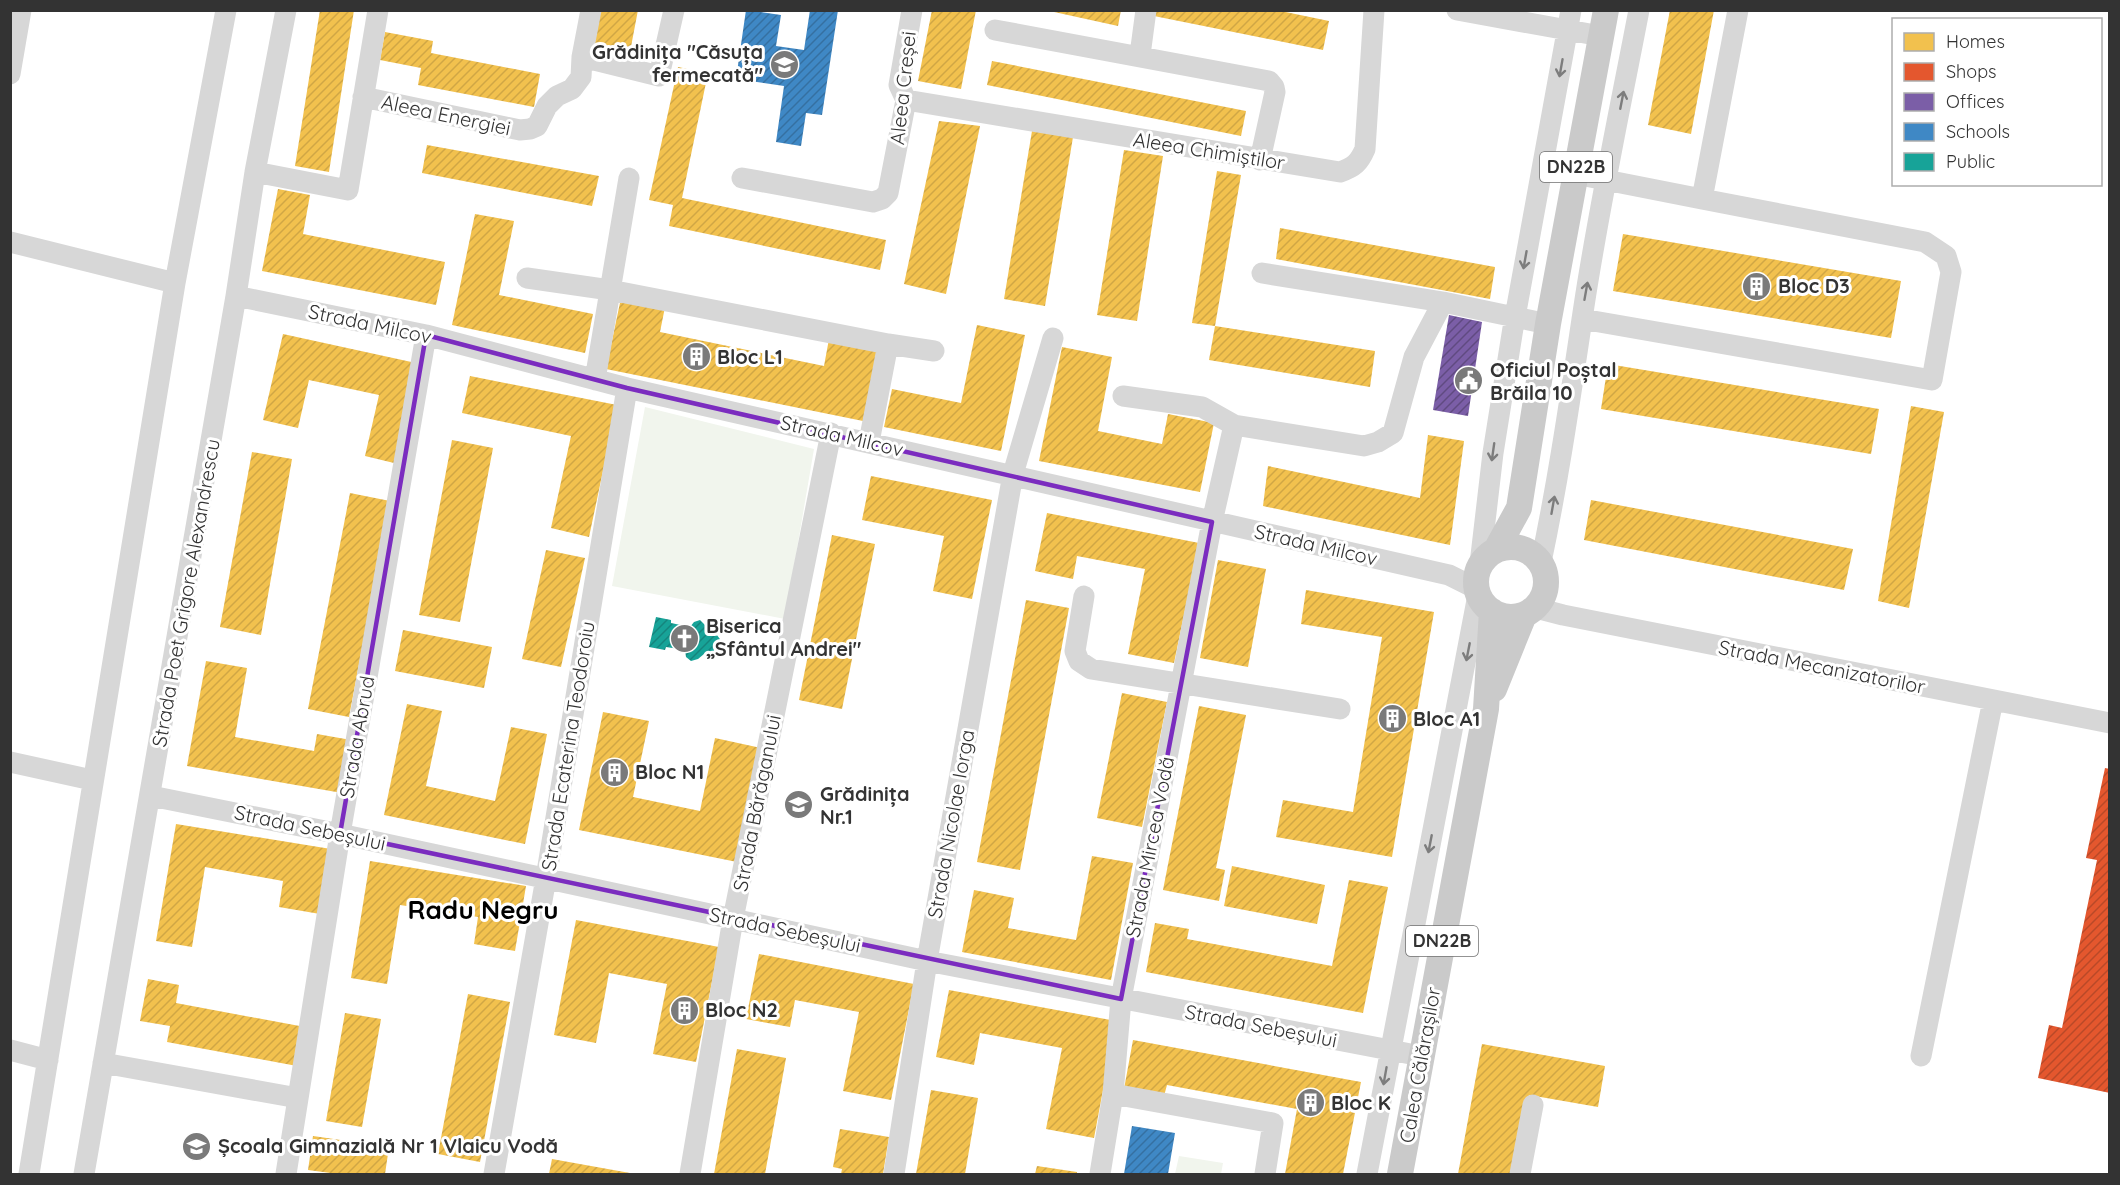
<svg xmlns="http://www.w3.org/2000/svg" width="2120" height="1185" viewBox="0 0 2120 1185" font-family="Quicksand,sans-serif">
<defs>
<pattern id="homes-hatch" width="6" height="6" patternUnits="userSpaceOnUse" patternTransform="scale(1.5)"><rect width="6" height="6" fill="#f2c14e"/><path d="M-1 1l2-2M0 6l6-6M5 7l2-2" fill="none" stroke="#d0a645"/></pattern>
<pattern id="shops-hatch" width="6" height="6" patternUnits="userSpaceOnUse" patternTransform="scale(1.5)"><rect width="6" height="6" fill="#e4572e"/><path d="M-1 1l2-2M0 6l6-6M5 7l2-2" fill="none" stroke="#b94928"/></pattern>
<pattern id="offices-hatch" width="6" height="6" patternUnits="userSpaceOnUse" patternTransform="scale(1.5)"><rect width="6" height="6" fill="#7b5ea7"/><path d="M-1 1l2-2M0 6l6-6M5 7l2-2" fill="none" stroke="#604a81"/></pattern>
<pattern id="schools-hatch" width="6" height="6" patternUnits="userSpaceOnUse" patternTransform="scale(1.5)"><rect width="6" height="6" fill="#3f88c5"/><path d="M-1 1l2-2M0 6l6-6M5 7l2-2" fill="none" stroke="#3570a1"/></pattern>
<pattern id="public-hatch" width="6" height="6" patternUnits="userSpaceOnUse" patternTransform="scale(1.5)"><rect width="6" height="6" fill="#17a398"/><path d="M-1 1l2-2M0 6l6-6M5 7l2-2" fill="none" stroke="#15857d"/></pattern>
</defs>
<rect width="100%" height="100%" fill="#fff"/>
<path fill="#f1f5ed" d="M645,407L814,449L785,619L612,586Z
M1179,1156L1223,1163L1221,1174H1175Z"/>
<path fill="url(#homes-hatch)" d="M320,10H354L329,172L295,166Z
M595,10H638L630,52L589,44Z
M932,10H976L961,89L918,81Z
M1045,10H1121L1118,26Z
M1150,10H1276L1329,21L1323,50L1149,15Z
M1670,10H1714L1691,134L1648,125Z
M385,32L433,41L431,53L540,74L534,107L418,85L421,68L380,60Z
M992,61L1246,111L1241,136L987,85Z
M678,67L708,73L682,198L886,240L880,270L669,226L673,205L649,200Z
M939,121L980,126L946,294L904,284Z
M1032,131L1073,137L1045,306L1004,299Z
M427,145L599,176L592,206L422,173Z
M1124,150L1163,156L1137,321L1097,315Z
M1217,171L1241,175L1215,326L1375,351L1370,387L1209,360L1215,326L1192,323Z
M278,189L310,195L303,234L445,262L436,305L262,271Z
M475,214L514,221L499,295L593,314L585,353L452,325Z
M1280,228L1495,267L1490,299L1276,259Z
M1623,234L1901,281L1891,338L1613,291Z
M621,298L665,307L660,332L824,366L829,339L878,349L863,421L606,369Z
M977,325L1025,335L1001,451L884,427L892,389L961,403Z
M283,334L416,363L394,463L365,456L379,395L309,380L298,428L263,420Z
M1062,347L1112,357L1098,431L1162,444L1168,414L1214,423L1200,492L1039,461Z
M1608,364L1879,409L1871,454L1601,409Z
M470,376L617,405L589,537L551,528L571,436L462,413Z
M1911,406L1944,412L1909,608L1878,601Z
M1428,435L1464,441L1450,545L1263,506L1268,466L1420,498Z
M452,440L493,448L460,622L419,615Z
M252,452L292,459L261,635L220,627Z
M871,476L992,500L972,599L933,591L944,536L862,520Z
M350,493L390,501L349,717L308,709Z
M1591,500L1853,549L1844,590L1584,540Z
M1047,513L1199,543L1174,663L1128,654L1145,569L1077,556L1073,579L1035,571Z
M832,535L875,544L842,709L799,700Z
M546,550L585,558L561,667L522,659Z
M1218,560L1266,569L1248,667L1200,658Z
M1306,590L1434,612L1392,857L1276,837L1283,800L1353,812L1382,637L1301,624Z
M1026,600L1069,608L1020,870L977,862Z
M403,630L492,647L484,688L395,671Z
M206,661L247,668L235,737L314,751L317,734L351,740L342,793L187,766Z
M1122,693L1167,702L1142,827L1097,818Z
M407,704L442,711L426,786L495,801L511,727L547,734L525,844L384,815Z
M1199,706L1246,715L1216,868L1225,870L1219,901L1163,890Z
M603,712L649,721L633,797L700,811L715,738L761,748L737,862L579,830Z
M176,824L331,849L320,914L279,907L283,881L205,867L192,947L156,941Z
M1092,856L1133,863L1111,980L962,952L974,890L1014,898L1008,928L1076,940Z
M370,861L526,886L515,951L474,944L478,917L400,905L387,984L351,978Z
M1232,866L1325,885L1317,924L1224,906Z
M1349,880L1388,887L1363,1013L1146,972L1155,923L1189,929L1187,939L1332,966Z
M576,920L719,947L696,1062L653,1054L667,984L609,973L596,1043L554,1035Z
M759,954L914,984L891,1100L843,1091L859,1012L795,1000L790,1027L746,1019Z
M148,979L179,985L176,1003L305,1027L297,1066L167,1042L170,1026L140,1021Z
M949,990L1116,1021L1094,1138L1046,1129L1062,1048L980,1033L974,1065L936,1057Z
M468,994L510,1002L480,1162L438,1154Z
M345,1013L381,1019L362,1127L326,1121Z
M1133,1040L1361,1082L1343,1174H1285L1297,1109L1167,1085L1164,1096L1124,1089Z
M1482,1044L1605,1066L1598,1107L1529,1095L1514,1174H1458Z
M737,1049L786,1058L765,1174H714Z
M931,1090L978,1098L965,1174H916Z
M840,1129L889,1137L883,1174H841L842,1169L833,1167Z
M313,1136L389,1147L385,1174H338L308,1170Z
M552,1159L630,1173V1174H549Z
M1037,1166L1077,1172V1174H1035Z"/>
<path fill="url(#shops-hatch)" d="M2105,768L2110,769V1093L2038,1078L2049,1025L2062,1028L2097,860L2086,858Z"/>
<path fill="url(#offices-hatch)" d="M1449,315L1482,322L1468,416L1433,410Z"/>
<path fill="url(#schools-hatch)" d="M746,10L781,15L776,46L804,50L810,10H838L822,115L806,113L801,146L776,142L784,86L736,79Z
M1132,1126L1175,1133L1168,1174H1124Z"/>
<path fill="url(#public-hatch)" d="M656,617L671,620V623L690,627L694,622L700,620L705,625L709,632L717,635L722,642L720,650L713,655L704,654L698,659L691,661L686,657L685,650L666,647L665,650L649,647Z"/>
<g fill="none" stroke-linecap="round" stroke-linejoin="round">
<path stroke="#d7d7d7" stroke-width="21" d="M1457,10L1601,36
M995,30L1269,81L1274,87L1275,92L1260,160
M1140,55L1146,10
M582,57L659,76L674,10
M10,74L21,10
M363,97L520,130L530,129L537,126L547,106L557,96L572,89L581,77L582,57L591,10
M906,100L1340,172C1354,167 1359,163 1365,149L1374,10
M255,172L348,190L378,10
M1575,174L1702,199L1738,10
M742,178L873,202L882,199L888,193L906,100L899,85L912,10
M10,242L175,283
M1262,273L1443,302
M527,278L610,290L888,344L934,351
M236,296L426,335L627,388L1449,575L1477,589
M1582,319L1932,380L1951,272L1946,256L1925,242L1702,199
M595,380L629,178
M1123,396L1202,407L1234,425
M869,442L888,344
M1541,562C1559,477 1571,392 1584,306C1599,207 1620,109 1639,10
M1480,564L1493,453L1513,328L1571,10
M1084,596L1075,651L1079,661L1091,669L1340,709
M1536,608L1563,615L2110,723
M10,762L92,780
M151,796L340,834L927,961L1421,1056
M10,1050L48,1060
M1921,1056L1993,700
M103,1063L298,1098
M1113,1094L1273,1123L1265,1174
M29,1174L175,283L226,10
M84,1174L236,296L255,172L286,10
M286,1174L340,834L426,335
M494,1174L546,878L627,388
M690,1174L733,919L831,433
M894,1174L927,961L1013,474L1053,338
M1100,1174L1113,1094L1121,999L1212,522L1234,425L1364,446L1378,442L1393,433L1414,357L1443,302L1548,324
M1367,1174L1478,595
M1520,1174L1533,1105"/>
<path stroke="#cacaca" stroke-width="26" d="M1476 582a35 35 0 1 1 70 0a35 35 0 1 1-70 0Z
M1496,550L1519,508L1548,324L1606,10
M1494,689L1524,615
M1400,1174L1486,709L1492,611"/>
</g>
<defs><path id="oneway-shaft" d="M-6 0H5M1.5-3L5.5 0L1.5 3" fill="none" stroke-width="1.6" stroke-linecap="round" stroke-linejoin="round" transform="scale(1.5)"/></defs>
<g stroke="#7d7d7d">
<use href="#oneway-shaft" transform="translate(1561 68) rotate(100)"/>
<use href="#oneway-shaft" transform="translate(1622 100) rotate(-79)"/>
<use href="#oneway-shaft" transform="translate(1525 260) rotate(100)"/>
<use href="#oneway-shaft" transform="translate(1586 291) rotate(-80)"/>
<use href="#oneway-shaft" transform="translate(1493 452) rotate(98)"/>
<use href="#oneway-shaft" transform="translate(1553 505) rotate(-80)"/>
<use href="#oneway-shaft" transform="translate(1468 652) rotate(101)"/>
<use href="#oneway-shaft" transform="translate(1430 844) rotate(101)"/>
<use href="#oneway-shaft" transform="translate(1385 1076) rotate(100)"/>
</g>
<path fill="none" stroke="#7b2cbf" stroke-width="4.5" stroke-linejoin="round" d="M426,335L627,388L1212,522L1121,999L340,834Z"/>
<defs>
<symbol id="school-disc" viewBox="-11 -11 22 22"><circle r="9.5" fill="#7a7a7a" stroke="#fff"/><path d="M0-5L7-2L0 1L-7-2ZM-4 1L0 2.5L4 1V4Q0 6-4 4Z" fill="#fff"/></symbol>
<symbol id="building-disc" viewBox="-11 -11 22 22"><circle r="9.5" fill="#7a7a7a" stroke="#fff"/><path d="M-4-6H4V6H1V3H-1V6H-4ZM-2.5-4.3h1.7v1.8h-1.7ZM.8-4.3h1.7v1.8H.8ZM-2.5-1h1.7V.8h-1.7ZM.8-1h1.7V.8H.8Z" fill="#fff"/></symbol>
<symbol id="civic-disc" viewBox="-11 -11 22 22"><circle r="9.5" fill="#7a7a7a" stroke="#fff"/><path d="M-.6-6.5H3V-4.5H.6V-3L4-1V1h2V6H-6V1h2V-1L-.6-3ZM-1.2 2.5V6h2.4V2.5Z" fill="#fff"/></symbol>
<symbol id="church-disc" viewBox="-11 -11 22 22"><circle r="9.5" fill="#7a7a7a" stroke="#fff"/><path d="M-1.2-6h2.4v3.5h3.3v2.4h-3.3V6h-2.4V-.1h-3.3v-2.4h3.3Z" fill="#fff"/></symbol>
</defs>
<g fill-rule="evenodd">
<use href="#school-disc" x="768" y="48" width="33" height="33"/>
<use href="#building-disc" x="1740" y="270" width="33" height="33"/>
<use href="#building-disc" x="680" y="340" width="33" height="33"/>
<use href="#civic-disc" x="1452" y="364" width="33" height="33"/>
<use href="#church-disc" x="668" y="622" width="33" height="33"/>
<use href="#building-disc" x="1376" y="702" width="33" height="33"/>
<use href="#building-disc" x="598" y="756" width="33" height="33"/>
<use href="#school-disc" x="782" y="788" width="33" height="33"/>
<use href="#building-disc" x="668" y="994" width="33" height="33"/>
<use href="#building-disc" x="1294" y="1086" width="33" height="33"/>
<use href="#school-disc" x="180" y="1130" width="33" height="33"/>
</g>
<g text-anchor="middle" stroke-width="6" stroke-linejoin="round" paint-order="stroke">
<g fill="#fff" stroke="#707070" stroke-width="1.5">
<rect x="1540" y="152" width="72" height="30" rx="4.5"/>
<rect x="1406" y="926" width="72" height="30" rx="4.5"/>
</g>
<g font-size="18" font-weight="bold" fill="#333">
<text x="1576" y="173">DN22B</text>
<text x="1442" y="947">DN22B</text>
</g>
<g font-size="20" font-weight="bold" fill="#333" stroke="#fff" text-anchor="start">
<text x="763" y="59" text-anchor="end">Grădinița "Căsuța<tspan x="763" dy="23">fermecată"</tspan></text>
<text x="1778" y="293">Bloc D3</text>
<text x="717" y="364">Bloc L1</text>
<text x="1490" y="377">Oficiul Poștal<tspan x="1490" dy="23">Brăila 10</tspan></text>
<text x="706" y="633">Biserica<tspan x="706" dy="23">„Sfântul Andrei"</tspan></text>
<text x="1413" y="726">Bloc A1</text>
<text x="635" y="779">Bloc N1</text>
<text x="820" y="801">Grădinița<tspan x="820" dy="23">Nr.1</tspan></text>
<text x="705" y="1017">Bloc N2</text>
<text x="1331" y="1110">Bloc K</text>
<text x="218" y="1153">Școala Gimnazială Nr 1 Vlaicu Vodă</text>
</g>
<g font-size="20" fill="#333" stroke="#fff">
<text transform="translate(903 88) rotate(-84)" y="7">Aleea Creșei</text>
<text transform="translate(446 115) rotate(12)" y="7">Aleea Energiei</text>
<text transform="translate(1209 151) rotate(9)" y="7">Aleea Chimiștilor</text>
<text transform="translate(370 324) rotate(12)" y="7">Strada Milcov</text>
<text transform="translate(842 436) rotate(13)" y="7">Strada Milcov</text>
<text transform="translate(1316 545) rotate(13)" y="7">Strada Milcov</text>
<text transform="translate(186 593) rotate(-80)" y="7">Strada Poet Grigore Alexandrescu</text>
<text transform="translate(1822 667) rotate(11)" y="7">Strada Mecanizatorilor</text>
<text transform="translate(357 737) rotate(-80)" y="7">Strada Abrud</text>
<text transform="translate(568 746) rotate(-81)" y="7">Strada Ecaterina Teodoroiu</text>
<text transform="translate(757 803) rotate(-79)" y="7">Strada Bărăganului</text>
<text transform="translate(951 824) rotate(-80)" y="7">Strada Nicolae Iorga</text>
<text transform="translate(310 828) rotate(12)" y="7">Strada Sebeșului</text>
<text transform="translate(1150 847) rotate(-79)" y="7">Strada Mircea Vodă</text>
<text transform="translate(785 930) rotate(12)" y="7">Strada Sebeșului</text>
<text transform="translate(1261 1026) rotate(11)" y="7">Strada Sebeșului</text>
<text transform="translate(1420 1065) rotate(-80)" y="7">Calea Călărașilor</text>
</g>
<g font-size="26" font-weight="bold" fill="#000" stroke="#fff">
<text x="483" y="919">Radu Negru</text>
</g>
</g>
<rect width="2120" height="1185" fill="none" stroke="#333333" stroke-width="24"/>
<rect x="1892" y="18" width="210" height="168" fill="#ffffff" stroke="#adadad" stroke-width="1.5"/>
<rect x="1904" y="33" width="30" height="18" fill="#f2c14e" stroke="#adadad" stroke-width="1.5"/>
<text x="1946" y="48" font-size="18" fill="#333333">Homes</text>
<rect x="1904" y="63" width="30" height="18" fill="#e4572e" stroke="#adadad" stroke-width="1.5"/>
<text x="1946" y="78" font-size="18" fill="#333333">Shops</text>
<rect x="1904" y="93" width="30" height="18" fill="#7b5ea7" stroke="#adadad" stroke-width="1.5"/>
<text x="1946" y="108" font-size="18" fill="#333333">Offices</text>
<rect x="1904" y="123" width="30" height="18" fill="#3f88c5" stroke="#adadad" stroke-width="1.5"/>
<text x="1946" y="138" font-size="18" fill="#333333">Schools</text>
<rect x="1904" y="153" width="30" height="18" fill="#17a398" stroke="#adadad" stroke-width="1.5"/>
<text x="1946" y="168" font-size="18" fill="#333333">Public</text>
</svg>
